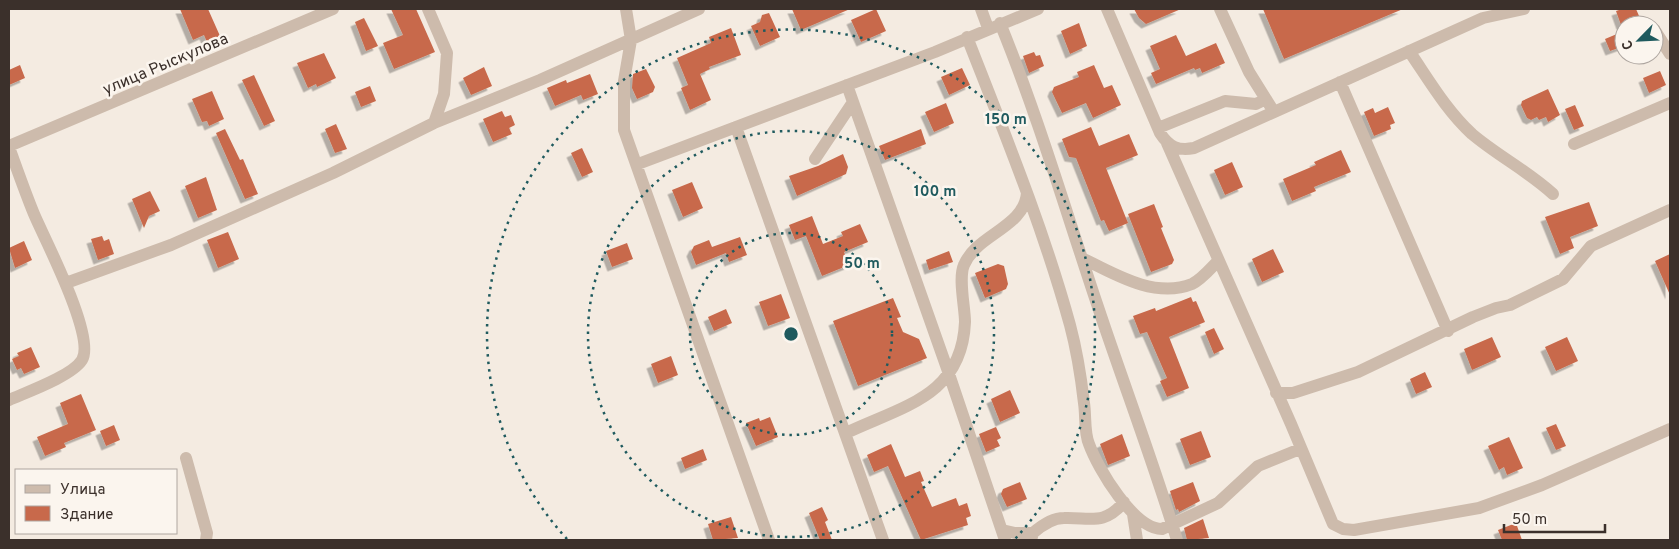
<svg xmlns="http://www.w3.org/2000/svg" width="1679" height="549" viewBox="0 0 1679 549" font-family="Overpass,sans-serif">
<defs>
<filter id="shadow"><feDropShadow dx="-4.5" dy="4.5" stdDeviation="0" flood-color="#0004"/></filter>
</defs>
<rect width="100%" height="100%" fill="#f4ebe1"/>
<path fill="#c8694b" filter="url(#shadow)" d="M180,9H208L220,36L207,42L204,35L193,40Z
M391,9H416L435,52L394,69L383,43L403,35Z
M792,9H850L801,30Z
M876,9L886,31L861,42L851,20Z
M1134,9H1181L1146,24L1139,18Z
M1263,9H1403L1284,59Z
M1622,9H1636L1643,25H1621L1616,11Z
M769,13L780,37L760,46L751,26L760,22L762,15Z
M364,18L378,46L366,51L355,22Z
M1079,23L1087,46L1070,54L1061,31Z
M731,28L741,55L709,67L710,69L700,74L711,100L690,110L681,88L688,85L677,58L711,43L709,37Z
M1624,31V46L1610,51L1605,39Z
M1176,35L1186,56L1216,43L1225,63L1202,73L1200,68L1195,70L1194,68L1156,84L1151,73L1160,69L1150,46Z
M1034,52L1036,56L1040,55L1044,66L1029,73L1023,56Z
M324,53L336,78L317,87L316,84L308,88L297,63Z
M20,65L25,78L9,85V70Z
M1094,65L1104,88L1112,85L1121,105L1093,118L1086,103L1062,113L1052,92L1054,87L1079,77L1077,72Z
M484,67L492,86L471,95L463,78Z
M962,68L970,85L949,95L941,77Z
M646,69L655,87L653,92L637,99L632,88L633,74Z
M1660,71L1666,85L1649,93L1643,78Z
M590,74L598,94L583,100L581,95L555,106L547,88L566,80L567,83Z
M254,75L275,121L264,126L242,80Z
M370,86L376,101L361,107L355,92Z
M1548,89L1560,115L1548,122L1546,117L1539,120L1537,117L1531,120L1527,118L1521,105L1522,101Z
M212,91L224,119L209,126L207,121L202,122L192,99Z
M946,103L954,123L934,132L925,112Z
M1575,105L1584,126L1574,130L1565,109Z
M1388,107L1395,123L1390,125L1391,129L1374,136L1364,112L1373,108L1375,113Z
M502,111L505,117L511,115L515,125L509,128L512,134L493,142L483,119Z
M336,124L347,149L335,153L325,129Z
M1091,127L1099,146L1129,134L1138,155L1106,168L1128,223L1109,231L1104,220L1101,221L1076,158L1069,157L1062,139Z
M225,129L240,160L243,159L258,194L245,199L216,133Z
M921,129L926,144L885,160L879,146Z
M582,148L593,172L582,177L571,153Z
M1341,150L1351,172L1314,187L1316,191L1292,201L1283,179L1316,165L1314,162Z
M843,154L848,167L846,174L797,196L789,176L818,166Z
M1232,162L1243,187L1225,195L1214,170Z
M206,177L217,210L198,218L185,186Z
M692,182L703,208L683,217L672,190Z
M150,191L160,211L149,216L144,228L132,199Z
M1589,202L1598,226L1570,237L1574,248L1560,254L1545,217Z
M1154,204L1163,227L1161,228L1174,260L1172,264L1151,272L1128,214Z
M812,216L823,244L843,236L841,232L860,224L868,242L844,252L849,265L822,276L806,236L795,240L789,225Z
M228,232L239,259L218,268L207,240Z
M102,236L104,241L109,239L114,254L98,260L91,239Z
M740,237L747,255L729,262L726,253L696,265L691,252L694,246L709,240L712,247Z
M24,241L32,260L15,268L9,248Z
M627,243L633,259L612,267L606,251Z
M1273,249L1284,272L1262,282L1252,259Z
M949,251L953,262L929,270L926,260Z
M1670,254V295L1655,261Z
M998,264L1004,266L1008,284L1006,289L985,298L975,273Z
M781,294L790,318L768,326L759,302Z
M1191,297L1193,302L1196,301L1205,322L1169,337L1189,388L1167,397L1160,381L1167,378L1147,332L1140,334L1133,316L1155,308L1156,311Z
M893,298L901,317L897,318L903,332L919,339L927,358L858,386L833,321Z
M726,309L732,323L714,331L708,317Z
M1214,328L1224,349L1214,354L1205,332Z
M1492,337L1501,357L1472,370L1464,349Z
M1567,337L1578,361L1556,371L1545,347Z
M31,347L40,367L24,374L21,368L17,370L12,359L19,356L17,353Z
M671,356L678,375L658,383L651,364Z
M1425,372L1432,387L1416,394L1410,379Z
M1010,390L1020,413L1000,422L991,399Z
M81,394L96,430L64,443L66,447L45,456L37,437L68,424L60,403Z
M770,417L778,437L756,446L746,423L759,418L760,421Z
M1556,424L1566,446L1556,450L1546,428Z
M114,425L120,440L106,446L100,431Z
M996,427L1001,438L997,440L1000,446L986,452L979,434Z
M1201,431L1211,457L1190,465L1180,439Z
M1122,434L1130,456L1108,465L1100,444Z
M1509,437L1523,468L1507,475L1504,467L1499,470L1488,446Z
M891,444L905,477L920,471L924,481L921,482L932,507L956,498L959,506L967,503L971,516L966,518L968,525L921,540L888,466L874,472L867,455Z
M703,449L707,460L685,469L681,458Z
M1020,482L1027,499L1007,507L1001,494L1003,489Z
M1193,482L1200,501L1179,512L1178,509L1176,510L1170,491Z
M822,507L828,520L825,522L832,540H820L809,513Z
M731,517L738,538L713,540L708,524Z
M1203,519L1209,538L1187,540L1184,528Z
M1516,523L1522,540H1502L1498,530Z"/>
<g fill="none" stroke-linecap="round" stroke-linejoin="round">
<path stroke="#cdbbac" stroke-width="12" d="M626,9L631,40L624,81V130L769,540
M981,9L988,28
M1107,9L1160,133C1169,147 1178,151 1194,148L1483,18L1524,9
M1220,9L1249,72L1274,112
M1000,23C1038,116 1066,212 1098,307C1124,385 1153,461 1177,540
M1654,29L1670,54
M967,37C1004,132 1043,227 1070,325C1077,351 1081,377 1084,403C1086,416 1084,433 1089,444C1098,469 1134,529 1162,529L1218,503L1258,466L1300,449
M1409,51C1429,80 1446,110 1472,134C1498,156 1528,171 1553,194
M1340,82L1448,331
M847,85L949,374L1005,540
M434,123L540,80L699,9
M736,127L883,540
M1158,128L1225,101L1256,104L1266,99
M1167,143L1291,424L1333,524L1343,529L1354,530L1479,508L1542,485L1670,429
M1574,144L1670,103
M9,146L333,9
M9,147C17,169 25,192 34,214C45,240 96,337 82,360C72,376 27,392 9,400
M815,159L853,102
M638,164L935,52L1038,9
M1082,258C1114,274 1155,299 1192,284C1201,280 1211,268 1218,261
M66,283L171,245L333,173L434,123L444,94L447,53L428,9
M1276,393H1293L1358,372L1473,317L1496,308L1510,305L1563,279L1591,246L1670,210
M846,433C903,406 962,396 965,322C965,307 958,278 964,265C977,234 1024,228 1027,193
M186,458L207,533L206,540
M1133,514L1137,540
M1002,530L1015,533H1033
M1031,540L1033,533C1041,526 1052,518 1064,518C1090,517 1104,526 1124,502"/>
</g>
<g fill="none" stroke="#1f5a5e" stroke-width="2.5" stroke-dasharray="2.5 5">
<circle cx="791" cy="334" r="101"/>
<circle cx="791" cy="334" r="203"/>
<path d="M567 539A304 304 0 1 1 1015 539"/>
</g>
<g text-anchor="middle" stroke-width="5" stroke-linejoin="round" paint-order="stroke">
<g font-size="16" fill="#3b302b" stroke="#fbf5ee">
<text transform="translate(165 63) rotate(-23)" y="6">улица Рыскулова</text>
</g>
</g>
<circle cx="791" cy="334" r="8" fill="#1f5a5e" stroke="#fbf5ee" stroke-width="2.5"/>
<g font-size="15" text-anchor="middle" font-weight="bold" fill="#1f5a5e" stroke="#fbf5ee" stroke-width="5" stroke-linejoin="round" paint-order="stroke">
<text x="1006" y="124">150 m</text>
<text x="935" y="196">100 m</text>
<text x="862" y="268">50 m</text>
</g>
<rect width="1679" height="549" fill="none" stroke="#3b302b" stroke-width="20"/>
<rect x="15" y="469" width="162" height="65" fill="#fbf5ee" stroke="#aea6a0"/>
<rect x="25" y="485" width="25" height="8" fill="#cdbbac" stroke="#aea6a0"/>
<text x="60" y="494" font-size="15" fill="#3b302b">Улица</text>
<rect x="25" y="506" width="25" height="15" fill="#c8694b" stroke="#aea6a0"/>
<text x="60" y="519" font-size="15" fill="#3b302b">Здание</text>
<g transform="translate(1639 40) rotate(246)"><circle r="24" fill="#fbf5ee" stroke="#aea6a0"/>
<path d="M0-4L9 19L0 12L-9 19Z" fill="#1f5a5e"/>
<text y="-8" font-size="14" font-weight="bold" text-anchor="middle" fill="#3b302b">С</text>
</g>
<path d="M1504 524v8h101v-8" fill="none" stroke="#3b302b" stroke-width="2.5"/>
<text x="1512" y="524" font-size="15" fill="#3b302b" stroke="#fbf5ee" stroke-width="4" paint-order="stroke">50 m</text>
</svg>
